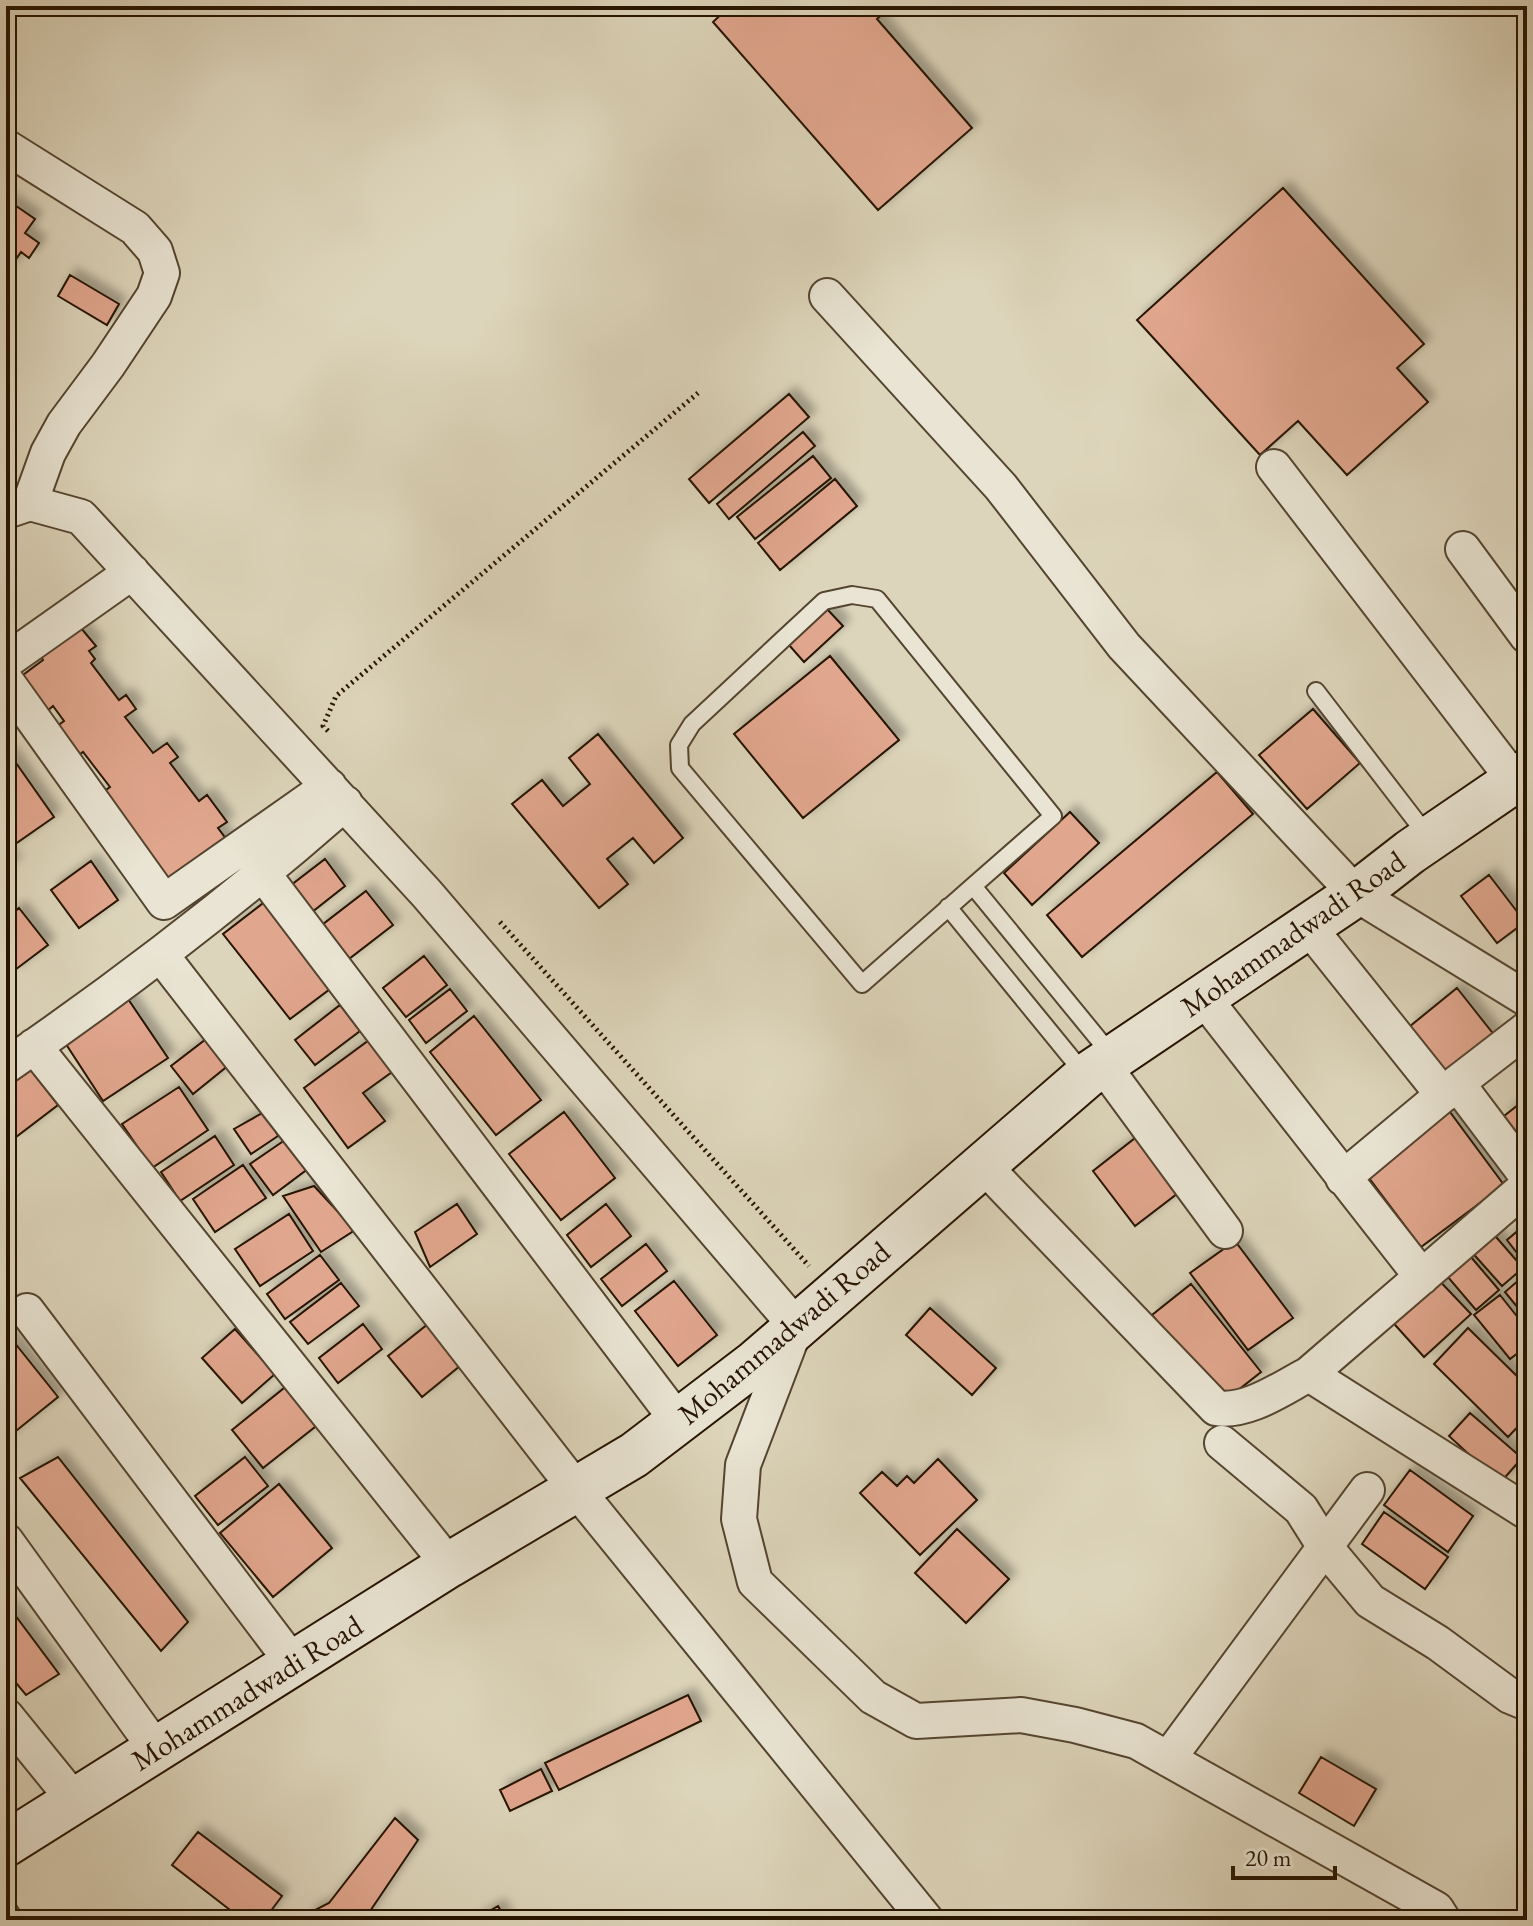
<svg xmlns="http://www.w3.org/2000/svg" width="1533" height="1926" viewBox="0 0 1533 1926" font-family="'EB Garamond',serif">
<defs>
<filter id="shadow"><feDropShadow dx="7" dy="-7" stdDeviation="4" flood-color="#0004"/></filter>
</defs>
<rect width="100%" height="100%" fill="#ddd5bb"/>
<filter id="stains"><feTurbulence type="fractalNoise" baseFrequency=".0025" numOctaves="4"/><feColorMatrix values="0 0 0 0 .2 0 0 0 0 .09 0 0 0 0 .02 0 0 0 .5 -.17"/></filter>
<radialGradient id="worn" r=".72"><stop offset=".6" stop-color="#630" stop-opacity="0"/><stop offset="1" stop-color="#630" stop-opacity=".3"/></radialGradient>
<path fill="#e1a68e" stroke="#261300" stroke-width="2" filter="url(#shadow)" d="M730,6H891L877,19L972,128L878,210L713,22Z
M1283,188L1424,344L1397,368L1428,402L1347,475L1298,421L1260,455L1137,320Z
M6,199L35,219L25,233L39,243L29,258L21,252L8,271Z
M70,275L119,304L107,325L58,296Z
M789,394L809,417L709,503L689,479Z
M803,432L815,446L729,519L717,504Z
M813,456L831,478L755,539L737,517Z
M835,479L857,506L780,570L758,543Z
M827,609L843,626L804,662L789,645Z
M81,628L96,646L89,651L95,659L91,663L119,700L126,695L136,709L125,717L153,753L167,743L178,757L170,763L199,801L207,795L227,822L218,828L233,848L162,888L133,851L143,843L117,809L99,795L110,787L83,752L75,758L53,729L64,721L53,706L45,713L19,678L43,660L37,651L62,631L67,639Z
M830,656L899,740L803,818L734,734Z
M1313,709L1360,763L1307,809L1259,755Z
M598,734L683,838L654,863L633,838L607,859L628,884L599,908L512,804L542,780L563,806L590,784L569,758Z
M9,753L54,817L8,849L6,755Z
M1217,772L1253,814L1082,957L1047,915Z
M1070,812L1099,843L1032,905L1004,873Z
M6,853L14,864L6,869Z
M325,859L345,886L307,916L286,889Z
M91,861L118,900L79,928L51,890Z
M1489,875L1525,922L1497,943L1461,896Z
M366,891L393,925L345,962L318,928Z
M275,894L342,980L290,1019L223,934Z
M19,908L48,945L11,973L6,967V919Z
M424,956L447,985L406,1017L383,988Z
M1457,988L1495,1036L1447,1074L1409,1027Z
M450,989L467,1011L426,1043L409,1020Z
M126,996L168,1058L103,1101L62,1038Z
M340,1005L360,1031L315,1065L295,1040Z
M474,1016L541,1100L496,1135L430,1052Z
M214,1033L235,1060L193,1094L171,1066Z
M376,1035L399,1067L363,1093L385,1121L348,1148L304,1088Z
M26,1064L58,1105L16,1137L6,1124V1080Z
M179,1087L208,1130L152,1168L122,1124Z
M1527,1098V1146L1504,1116Z
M1447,1108L1504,1185L1421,1247L1363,1170Z
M266,1111L278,1136L251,1154L234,1129Z
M564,1112L615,1178L561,1220L509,1154Z
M1139,1135L1182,1190L1135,1226L1093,1171Z
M215,1136L234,1165L180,1201L161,1172Z
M285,1140L309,1168L273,1195L250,1164Z
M243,1165L266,1198L215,1232L193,1199Z
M314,1186L355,1230L321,1252L283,1196Z
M457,1204L477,1234L430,1267L415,1232Z
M606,1204L631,1236L591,1267L567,1235Z
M289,1214L313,1251L260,1286L235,1249Z
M1527,1223V1266L1507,1240Z
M1490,1230L1523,1268L1502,1286L1469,1249Z
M1235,1241L1293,1318L1248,1350L1190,1273Z
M646,1244L667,1271L622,1306L601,1279Z
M1465,1250L1499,1290L1476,1310L1441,1269Z
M320,1255L339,1280L285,1319L267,1294Z
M1527,1273V1319L1505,1292Z
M1433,1274L1471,1314L1424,1357L1387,1316Z
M674,1281L717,1335L678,1366L635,1311Z
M341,1283L359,1306L308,1344L290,1322Z
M1191,1284L1261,1372L1223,1402L1152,1315Z
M1500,1295L1527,1329V1346L1510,1359L1474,1315Z
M930,1308L996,1368L972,1395L906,1335Z
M363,1324L382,1349L338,1383L319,1358Z
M428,1324L461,1365L422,1397L388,1356Z
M1468,1328L1527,1386V1417L1508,1437L1434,1364Z
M235,1329L275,1374L242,1403L202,1358Z
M6,1332L58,1397L6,1439Z
M294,1380L325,1419L263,1468L232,1430Z
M1470,1413L1522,1458L1500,1483L1449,1436Z
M58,1457L188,1622L161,1651L20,1478Z
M245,1457L268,1486L218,1525L195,1496Z
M938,1459L977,1500L920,1555L860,1493L882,1472L897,1486L907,1476L914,1483Z
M1410,1470L1473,1516L1448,1552L1384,1505Z
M279,1484L332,1548L273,1597L220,1533Z
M1384,1512L1448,1557L1425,1589L1362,1544Z
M957,1529L1009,1579L966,1623L915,1573Z
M6,1603L59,1674L26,1695L6,1671Z
M688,1695L701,1721L559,1790L545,1763Z
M1321,1757L1376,1789L1354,1826L1299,1793Z
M541,1769L552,1791L510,1811L500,1790Z
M395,1818L418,1840L364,1920H305L313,1911L329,1903Z
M198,1832L282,1896L264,1920H243L172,1865Z
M498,1906L506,1920H474Z"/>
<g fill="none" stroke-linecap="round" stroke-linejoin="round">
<defs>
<path id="service" d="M1316,691L1429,838
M973,886L1053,816L877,599L852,595L824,601L692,724L679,745L680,768L862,984L973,886L1113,1057
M948,907L1086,1076
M6,1906L15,1920"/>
<path id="minor" d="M6,147L135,228L155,251L162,273L154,296L108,365L64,424L48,453L30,503
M827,296L1001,487L1124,646L1356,894L1527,999
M1274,467L1515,781
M6,511L30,503L81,517L427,894L796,1326L743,1465L739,1519L755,1582L873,1697L916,1721L1021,1715L1075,1725L1136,1741L1436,1909L1443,1920
M1463,549L1527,636
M6,661L132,572
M6,681L164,902L329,786
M264,875L678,1421
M1307,925L1443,1095
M161,955L576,1489L926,1920
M1203,997L1422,1277
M34,1046L449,1565
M1103,1065L1225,1231
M6,1066C124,985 237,898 345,803
M1457,1083L1527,1176
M982,1164L1216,1408C1248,1413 1282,1388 1309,1374
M1343,1178L1457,1083L1527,1029
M1527,1186L1309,1374L1527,1512
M27,1311L293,1663
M1222,1443L1301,1509L1325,1547L1370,1601L1438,1643L1510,1696L1527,1703
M6,1541L156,1749
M6,1716L75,1801
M1168,1759L1367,1490"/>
<path id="secondary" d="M6,1844L449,1565L634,1455L756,1362L1086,1076L1356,894L1410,852L1527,772"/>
</defs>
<use href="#service" stroke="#54442f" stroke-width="20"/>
<use href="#minor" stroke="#54442f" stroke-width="38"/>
<use href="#secondary" stroke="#261300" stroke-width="48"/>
<path stroke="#261300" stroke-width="5" stroke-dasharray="2 4" stroke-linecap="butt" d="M328,731L323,726L336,696L698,393
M500,922L809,1266"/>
<use href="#service" stroke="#e9e4d3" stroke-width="16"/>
<use href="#minor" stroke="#e9e4d3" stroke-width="34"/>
<use href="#secondary" stroke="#e9e4d3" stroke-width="44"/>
</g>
<g text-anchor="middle" stroke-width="8" stroke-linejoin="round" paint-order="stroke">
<g font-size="30" fill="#261300" stroke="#e9e4d3">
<text transform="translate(1293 934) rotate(-35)" y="10">Mohammadwadi Road</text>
<text transform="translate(784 1333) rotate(-40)" y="10">Mohammadwadi Road</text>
<text transform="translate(247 1693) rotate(-32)" y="10">Mohammadwadi Road</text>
</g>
</g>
<rect width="1533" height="1926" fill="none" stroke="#ddd5bb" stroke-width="32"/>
<rect x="8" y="8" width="1517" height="1910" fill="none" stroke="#261300" stroke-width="4"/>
<rect x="16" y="16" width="1501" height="1894" fill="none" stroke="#261300" stroke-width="2"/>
<path d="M1233 1866v12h102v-12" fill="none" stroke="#261300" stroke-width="4"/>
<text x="1245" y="1866" font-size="24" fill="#261300" stroke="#e9e4d3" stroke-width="6" paint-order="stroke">20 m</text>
<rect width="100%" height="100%" filter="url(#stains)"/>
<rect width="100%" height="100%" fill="url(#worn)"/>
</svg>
